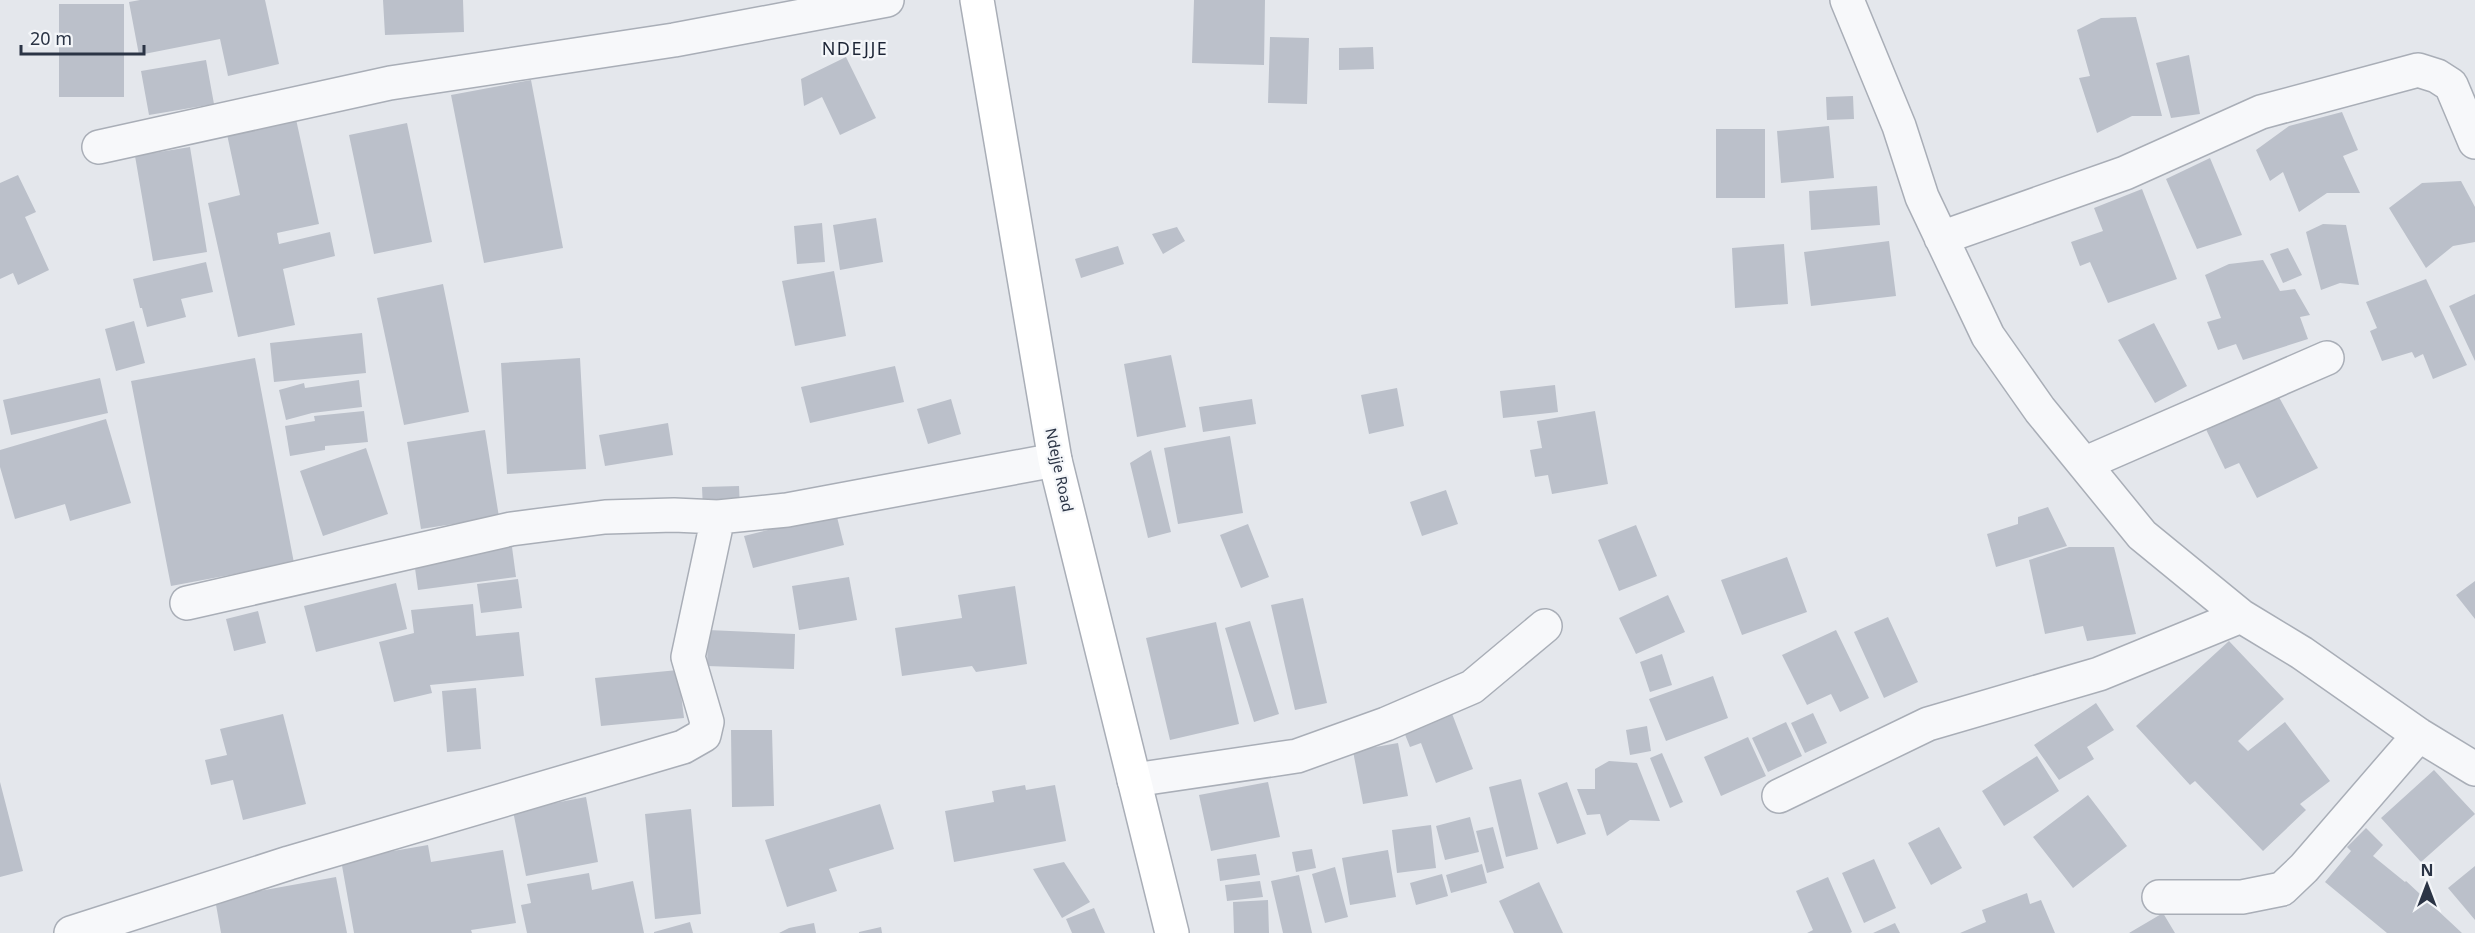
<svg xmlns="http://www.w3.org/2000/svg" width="2475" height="933" viewBox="0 0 2475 933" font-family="'Noto Sans',sans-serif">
<rect width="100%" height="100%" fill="#e4e7ec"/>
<path fill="#bbc0ca" d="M140,0H265L279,64L228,76L220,39L139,55L129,2Z
M383,0H463L464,32L385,35Z
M1194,0H1265L1264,65L1192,63Z
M59,4H124V97H59Z
M2136,17L2162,116H2132L2097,133L2079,78L2090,76L2077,30L2101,18Z
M1270,37L1309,38L1307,104L1268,103Z
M1373,47L1374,69L1339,70V48Z
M2189,55L2200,114L2171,118L2156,63Z
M846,57L876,118L840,135L822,97L804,106L801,79Z
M206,60L214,104L149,115L141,71Z
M531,80L563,248L484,263L451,95Z
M1853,96L1854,119L1827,120L1826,97Z
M294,110L319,224L277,233L279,244L330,232L335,256L283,269L295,325L238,337L208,203L240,195L225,125Z
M2342,112L2358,150L2343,156L2360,193H2327L2299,212L2283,172L2270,181L2256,150L2289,126Z
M407,123L432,242L374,254L349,135Z
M1829,126L1834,178L1781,183L1777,131Z
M1716,129H1765V198H1716Z
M190,147L207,252L153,261L135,156Z
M2210,158L2242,235L2197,249L2166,179Z
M18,175L36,212L25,217L49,270L18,285L13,273L0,279V183Z
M2461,181L2475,207V242L2453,246L2426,268L2389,208L2422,183Z
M1877,186L1880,225L1811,230L1809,191Z
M2142,189L2177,279L2108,303L2090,262L2080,266L2071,242L2103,231L2094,208Z
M876,218L883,262L840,270L833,225Z
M822,223L825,262L797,264L794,226Z
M2323,224L2346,225L2359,285L2340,283L2321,290L2306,232Z
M1177,227L1185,241L1163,254L1152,234Z
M1889,241L1896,296L1811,306L1804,252Z
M1784,244L1788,304L1735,308L1732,248Z
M1118,246L1124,264L1081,278L1075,259Z
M2288,248L2302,275L2283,283L2270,254Z
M2263,260L2280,291L2295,289L2310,315L2300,317L2308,339L2243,360L2236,344L2218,350L2207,322L2221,318L2205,275L2229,264Z
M206,262L213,292L181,299L186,317L147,327L142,308H140L133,279Z
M834,271L846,336L795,346L782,281Z
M2426,279L2467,365L2433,379L2423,354L2415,358L2412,352L2382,361L2370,331L2377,328L2366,302Z
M443,284L469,412L404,425L377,298Z
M2475,294V361L2449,306Z
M134,321L145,363L116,371L105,329Z
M2154,323L2187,386L2155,403L2118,340Z
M362,333L366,373L274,382L270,343Z
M1171,355L1186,427L1137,437L1124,364Z
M255,358L294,563L171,586L131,381Z
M580,358L586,469L507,474L501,363Z
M895,366L904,402L810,423L801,387Z
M100,378L108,413L11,435L3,400Z
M359,380L362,407L312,413L286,420L279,390L304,383L305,388Z
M1555,385L1558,412L1503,418L1500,391Z
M1397,388L1404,426L1369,434L1361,395Z
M2275,390L2318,468L2257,498L2239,463L2225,469L2202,421Z
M951,399L961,434L928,444L917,409Z
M1252,399L1256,424L1203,432L1199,407Z
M364,411L368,442L325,446V450L290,456L285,426L315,421L314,416Z
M1595,411L1608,484L1552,494L1548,475L1535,477L1530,450L1542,448L1537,421Z
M106,419L131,503L70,521L65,504L15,519L0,467V450Z
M668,423L673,455L605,466L599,435Z
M485,430L499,517L421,529L407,442Z
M1230,436L1243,513L1178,524L1164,448Z
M366,448L388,514L323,536L300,471Z
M1151,450L1171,532L1148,538L1130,463Z
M739,486L740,509L703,510L702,487Z
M1446,490L1458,524L1422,536L1410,502Z
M2048,507L2067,546L1996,567L1987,534L2018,524V517Z
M836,513L844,545L753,568L744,536Z
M1248,524L1269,577L1241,588L1220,535Z
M1636,525L1657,576L1619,591L1598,540Z
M512,547L516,577L418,590L414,561Z
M2069,547H2114L2136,634L2087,641L2083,626L2045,634L2029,560Z
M1787,557L1807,612L1742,635L1721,580Z
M849,577L857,620L799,630L792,586Z
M518,579L522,608L481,613L477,584Z
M2475,581V619L2456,595Z
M396,583L407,629L316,652L304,606Z
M1015,586L1027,664L976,672L972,666L902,676L895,628L962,618L958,595Z
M1668,595L1685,632L1636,654L1619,618Z
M1303,598L1327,703L1295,710L1271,605Z
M473,604L476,636L519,632L524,676L430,685L432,693L394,702L379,642L414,633L411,610Z
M258,611L266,643L234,651L226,619Z
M1888,617L1918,682L1884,698L1854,632Z
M1250,621L1279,714L1254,722L1225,628Z
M1216,622L1239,724L1170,740L1146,638Z
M708,630L795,634L794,669L707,666Z
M1836,630L1869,698L1840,712L1831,694L1807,705L1782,655Z
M2229,641L2284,699L2238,741L2248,751L2285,722L2330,781L2300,804L2306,810L2263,851L2195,781L2190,785L2136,726Z
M1662,654L1672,685L1650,692L1640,662Z
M678,670L684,718L601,726L595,678Z
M1713,676L1728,718L1666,741L1649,699Z
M476,688L481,749L447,752L442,691Z
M1448,703L1473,769L1436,783L1421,743L1410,747L1400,722Z
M2096,703L2114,730L2087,747L2094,759L2059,780L2034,745Z
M1813,713L1827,743L1805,753L1791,723Z
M283,714L306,804L243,820L233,780L211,785L205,760L227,755L220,729Z
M1786,722L1802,756L1768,772L1752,738Z
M1647,726L1651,751L1630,755L1626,730Z
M731,730H772L774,806L732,807Z
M1748,737L1766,776L1721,796L1704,757Z
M1398,743L1408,796L1363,804L1353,751Z
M1662,753L1683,802L1670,808L1650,758Z
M2037,756L2059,791L2004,826L1982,791Z
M1609,761L1637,763L1660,821L1630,820L1607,836L1600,814L1587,815L1577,789H1595V769Z
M2434,770L2475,814L2421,862L2381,818Z
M1521,779L1538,849L1506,857L1489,787Z
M0,782L23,871L0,877Z
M1268,782L1280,837L1211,851L1199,795Z
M1567,782L1586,834L1557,844L1538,793Z
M1025,785L1026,790L1055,785L1066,841L954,862L945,811L994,802L992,791Z
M2088,795L2127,846L2073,888L2033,837Z
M586,797L598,862L526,876L513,811Z
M880,804L894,849L829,869L837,891L787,907L765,840Z
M691,809L701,914L655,919L645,814Z
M1470,817L1479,852L1445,860L1436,826Z
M1431,825L1436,868L1397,873L1392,830Z
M1493,827L1504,868L1487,873L1476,831Z
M1939,827L1962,868L1931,885L1908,843Z
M2366,828L2383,845L2373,856L2405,882L2406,881L2462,933H2387L2325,882L2351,851L2347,847Z
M428,845L431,862L503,850L516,923L471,930L472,933H354L341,860Z
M1312,849L1316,868L1296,872L1292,852Z
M1388,850L1396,897L1350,905L1342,858Z
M1256,854L1260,875L1220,881L1217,859Z
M1874,859L1896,908L1864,923L1842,873Z
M1064,862L1090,902L1062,918L1033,869Z
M1482,864L1487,883L1451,893L1446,875Z
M2475,866V920L2448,888Z
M1335,867L1348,917L1325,923L1312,874Z
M589,873L592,890L633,881L644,933H527L521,905L531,903L527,884Z
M1442,874L1448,896L1416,905L1410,883Z
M1299,875L1312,933H1283L1271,881Z
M336,877L347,933H221L215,899Z
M1828,877L1852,932L1850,933H1807L1813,930L1796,891Z
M1260,881L1263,897L1227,901L1225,885Z
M1539,882L1563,933H1514L1499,901Z
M2027,893L2030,904L2041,900L2055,933H1960L1986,922L1982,910Z
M1268,900L1269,933H1234L1233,902Z
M1094,908L1105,933H1072L1066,919Z
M2163,913L2175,933H2129Z
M690,922L693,933H654V932Z
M814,923L816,933H779L789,928Z
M1895,923L1900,933H1873Z
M881,927L882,933H859V932Z"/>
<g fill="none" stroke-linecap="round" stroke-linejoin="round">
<defs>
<path id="street" d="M1847,0L1899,126L1922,197L1988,336L2040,410L2142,535L2241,616L2302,653L2419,735L2475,769
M99,147L390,83L674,40L887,0
M1941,238L2125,173L2261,112L2418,70L2437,76L2451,85L2475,142
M2086,463L2327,358
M187,603L511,529L605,517L674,515L718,517L787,510L1055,460
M1134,780L1297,756L1386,724L1472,687L1545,626
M1779,796L1928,724L2099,674L2241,616
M2159,897H2242L2282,889L2304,868L2419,735
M71,933L289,863L683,747L704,735L707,722L688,657L718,517"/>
<path id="secondary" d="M977,0L1055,460L1172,933"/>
</defs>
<use href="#street" stroke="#a9aeb7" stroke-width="36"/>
<use href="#secondary" stroke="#a9aeb7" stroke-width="36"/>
<use href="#street" stroke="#f7f8fa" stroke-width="33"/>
<use href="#secondary" stroke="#fff" stroke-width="33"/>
</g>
<g text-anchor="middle" stroke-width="4.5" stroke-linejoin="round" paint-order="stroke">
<g font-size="15" fill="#2b3445" stroke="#f4f6f9">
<text transform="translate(1059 470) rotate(78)" y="5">Ndejje Road</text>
</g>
<g font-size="18" letter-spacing="1.5" fill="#1d2536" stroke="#f4f6f9">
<text x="855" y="55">NDEJJE</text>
</g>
</g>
<g transform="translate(2427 885)" stroke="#f4f6f9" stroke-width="4.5" paint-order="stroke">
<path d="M0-4.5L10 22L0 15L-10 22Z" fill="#2b3445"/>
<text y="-9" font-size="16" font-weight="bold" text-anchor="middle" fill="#2b3445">N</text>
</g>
<path d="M21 45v9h123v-9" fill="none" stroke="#2b3445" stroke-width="3"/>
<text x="30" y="45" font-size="18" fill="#2b3445" stroke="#f4f6f9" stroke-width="4.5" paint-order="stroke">20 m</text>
</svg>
